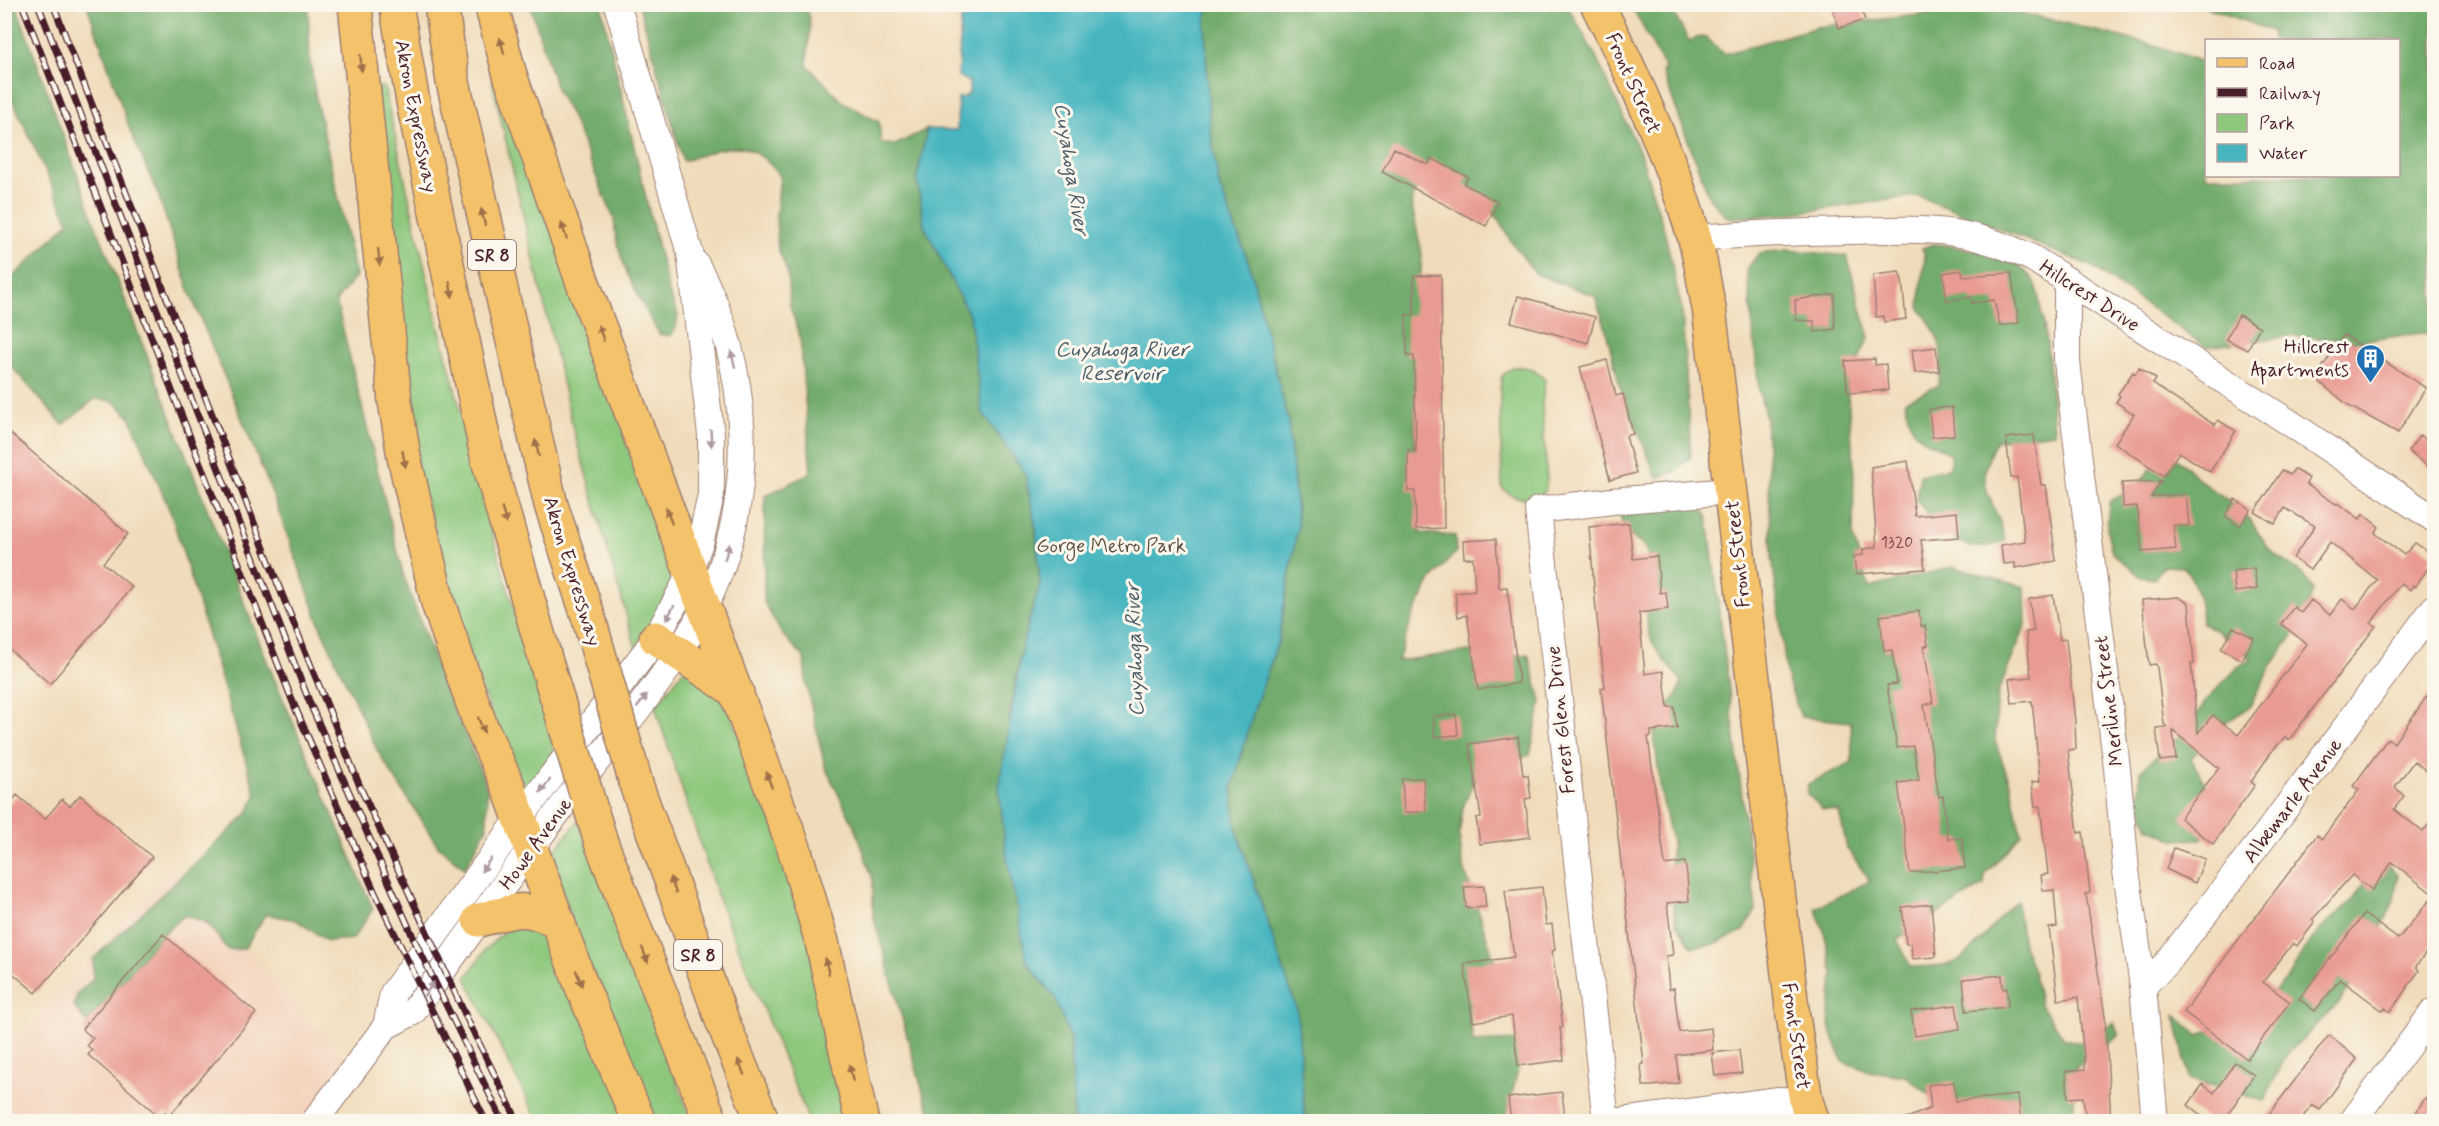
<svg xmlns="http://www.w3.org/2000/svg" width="2439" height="1126" viewBox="0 0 2439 1126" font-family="Mynerve,sans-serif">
<rect width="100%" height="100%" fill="#fbf7ec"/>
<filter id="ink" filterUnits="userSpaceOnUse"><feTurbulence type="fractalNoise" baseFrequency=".0167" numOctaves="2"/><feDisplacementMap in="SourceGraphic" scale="12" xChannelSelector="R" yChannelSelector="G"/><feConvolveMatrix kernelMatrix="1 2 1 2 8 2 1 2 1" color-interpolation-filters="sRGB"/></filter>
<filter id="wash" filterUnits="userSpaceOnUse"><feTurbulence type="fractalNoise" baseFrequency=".008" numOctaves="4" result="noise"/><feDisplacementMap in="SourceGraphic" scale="24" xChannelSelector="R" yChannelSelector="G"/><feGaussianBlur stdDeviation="1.35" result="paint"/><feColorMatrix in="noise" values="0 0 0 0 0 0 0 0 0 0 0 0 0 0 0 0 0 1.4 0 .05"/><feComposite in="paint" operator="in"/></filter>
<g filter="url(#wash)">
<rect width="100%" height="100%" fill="#f0dcba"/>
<path fill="#f3d4be" d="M172,869L354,1069L314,1121H5L4,1029L17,1039Z"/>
<path fill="#8dc87d" stroke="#6c7454" stroke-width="1.5" d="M500,79L675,570L662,606L636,649L573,428L492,82Z
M384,87L434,308L495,543L555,753L529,788L516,775L474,671L419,477L372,88Z
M1513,367C1527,366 1535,369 1545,380L1542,405L1547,481L1545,492C1532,502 1514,500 1502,488L1500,389L1502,376Z
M685,668L725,699L790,864L852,1121H809L719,901L655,707Z
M578,821L692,1121H656L579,943L551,855Z
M515,922L536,927L560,956L631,1121H538L466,978L486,949Z"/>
<path fill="#72ac6c" stroke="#5e664c" stroke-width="1.5" d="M4,5H16L93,218L268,664L373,909L353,939L327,941L296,920L266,914L244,949L228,950L207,923L185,915L163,934L87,1023L74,1007L77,994L93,979V959L247,814L256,795L172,516L130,417L113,401L95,399L63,425L5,359V285L69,222L5,84Z
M87,5H308L310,60L316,99L356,276L336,301L403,574L431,651L487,787V827L465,868L438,846L378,752L323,633L269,485L190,293L159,197L130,130Z
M530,5H601L645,194L669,293L678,314L676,328L671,336L659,334C639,298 616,261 614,219L570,113L557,91Z
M639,5H806L810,23L807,65L843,102L879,122L881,143L895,145L927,129L917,178L924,225L970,317L982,412L1025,473L1036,528L1040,584L1023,642L1009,718L1022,924L1027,962L1055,998L1070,1039L1074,1121H934L924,1096L873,915V880L857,832L825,767L806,683L804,657L782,634L764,602L765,496L811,473L800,337L790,306L787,271L778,249L776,217L780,176C747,133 727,147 683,161Z
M1208,5H1567L1595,55L1640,153L1664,229L1682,310L1691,457L1676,471L1657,478L1620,387L1605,326L1595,296L1536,274L1510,240L1499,219L1485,207L1418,188L1411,202L1422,254L1415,369V472L1420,533L1455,536L1456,552L1431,580L1411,620L1398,661L1470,651L1498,658L1528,654L1541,701L1530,755L1477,773L1463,807L1459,835L1463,865L1496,965L1490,994L1468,1006L1473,1042L1519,1040L1518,1070L1505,1121H1305L1297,1010L1236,828L1232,789L1255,707L1278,642L1298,525L1288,421L1250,266L1219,185L1209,121L1205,25Z
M1631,5H1669L1689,41C1709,31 1708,42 1724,54L1817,27L1994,6L2158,46L2206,63V176H2398V40H2272V31L2201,5H2434V336L2423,333L2360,341L2292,336L2206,347L2091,266L1918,196L1788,214L1728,218L1710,199L1662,71L1666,70Z
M1935,244C1964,248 2020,255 2035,283C2038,289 2039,299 2040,306C2050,348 2051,391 2054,433L1995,441C1992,451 1986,462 1985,473C1983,496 2003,518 2005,541C1980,550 1968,551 1948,533C1933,520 1928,516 1916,499L1920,475L1949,468L1951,454C1920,437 1910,439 1905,401L1938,386C1946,350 1940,336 1919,307L1925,256L1922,248Z
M1788,250L1847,256L1869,338L1847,384L1854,468L1853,537L1869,588L1953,567L2025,587L2026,625L1998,692L1995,741L2010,783L2021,834L1985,875L1984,885L1897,939L1911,967C1923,966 1942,967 1953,963C1976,953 1997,916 2017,901L2023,945L2034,973L2040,1004L2064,1038L2079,1043L2114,1022L2119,1036L2076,1067L2073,1121H1962L1906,1076L1869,1071L1843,1062L1829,1026L1833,974L1824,931L1815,908L1870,881L1847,848L1839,811L1823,809L1807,794L1808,784L1852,762L1851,722L1801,717L1787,678L1772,557L1766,419L1759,390L1747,269L1759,253Z
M2170,456C2186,463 2193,475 2206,485C2222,496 2236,504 2249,519C2257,529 2264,545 2273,553C2292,568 2300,567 2314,590L2294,634L2270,668L2249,708L2223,724L2191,758L2214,801L2202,839L2175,840L2149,828L2139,801L2140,771L2187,729L2208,698L2239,666L2252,659L2217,631L2202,623C2201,602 2197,583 2184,567L2164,566L2154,579L2141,577L2112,553L2107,530L2109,503L2112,499L2134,490L2152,467Z
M1687,503L1702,507L1708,518L1756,910L1743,931L1712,945L1692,947L1676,923L1669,881L1672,841L1661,793L1654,733L1662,710L1677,696L1682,681C1653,651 1634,624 1657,583L1645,547L1628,534L1620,516Z
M2381,857L2398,875L2394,900L2386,919L2351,985L2339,1003L2287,1054L2264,1101L2189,1079L2175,1015L2199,1036L2259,1006L2289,977L2303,951L2322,927L2354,899Z"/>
<path fill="#47b5c0" stroke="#486a76" stroke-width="1.5" d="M969,5H1208L1205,25L1209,121L1219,185L1250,266L1288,421L1298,525L1278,642L1255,707L1232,789L1236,828L1297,1010L1305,1121H1074L1070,1039L1055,998L1027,962L1006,853L999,788L1023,642L1040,584L1036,528L1025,473L982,412L970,317L924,225L917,178L927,129L957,130L958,98L965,97L969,93V82L958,76L961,19H968Z"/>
<g id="blocks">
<path fill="#e99a92" d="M1831,4H1860L1865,20L1839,28Z
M1394,148L1428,165L1431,158L1468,177L1464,184L1498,202L1486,226L1382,172Z
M1962,270L1963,276L2011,273L2019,323L2000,326L1994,300L1972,303L1971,297L1947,301L1943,273Z
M1899,272L1902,280L1906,319L1884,322L1883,316L1876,317L1873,275Z
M1441,275L1444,528L1416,529L1415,491H1408V450H1416L1414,356H1407L1406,315H1414V276Z
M1834,294L1835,329L1815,332L1814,321L1796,320L1795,300Z
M1518,296L1595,317L1588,343L1511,322Z
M2239,315L2260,327L2247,350L2226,339Z
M2344,335L2426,388L2398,433L2349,406L2315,378Z
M1936,347L1939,371L1915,373L1912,350Z
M1875,359V365L1886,364L1888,390L1850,393L1847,390L1845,361Z
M1607,360L1616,396L1623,394L1633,434L1626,436L1636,473L1610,480L1580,367Z
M2139,368L2156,379L2153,384L2210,422L2215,425L2218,420L2236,431L2210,472L2179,452L2164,476L2115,443L2134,414L2116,402L2120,396L2118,394L2133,372L2135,374Z
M1952,407L1954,435L1932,437L1929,409Z
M4,428L128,534L103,563L132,587L50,684L4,645Z
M2034,435L2041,485H2046L2056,561L2015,568V563L2003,564L2001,545L2025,541L2017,477L2011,478L2006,438Z
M2420,435L2434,446V471L2408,451Z
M1908,461L1915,516L1957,512L1959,537L1921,540L1925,569L1856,574L1854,556L1863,555V549L1877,547L1871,467Z
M2294,469L2309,478L2306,484L2336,504L2337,503L2360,519L2363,514L2379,527L2375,533L2404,555L2415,543L2433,555L2428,562L2431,564L2415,587L2413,585L2410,590L2401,583L2371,623L2376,626L2289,740L2285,737L2272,751L2251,782L2255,785L2213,844L2180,818L2219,768L2173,731L2176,759L2160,761L2156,728L2167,727L2164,724L2157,668L2156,664L2149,665L2142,600L2178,597L2189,603L2194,664H2191L2198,733L2213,715L2238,735L2307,644L2281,624L2294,607L2301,613L2311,600L2330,615L2342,599L2355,609L2377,580L2330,542L2310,570L2293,558L2315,526L2285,508L2275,524L2255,512L2282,470L2290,475Z
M2161,481L2151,497L2186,494L2189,526L2173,525L2176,549L2142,552L2137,506L2123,507L2122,483Z
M2235,499L2251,510L2240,526L2225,516Z
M1629,523L1633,559L1657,556L1660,593L1666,592L1668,609L1639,613L1645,674L1663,671L1668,707H1674L1677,728L1651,731V736L1648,737L1665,865L1685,862L1687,875L1689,901L1667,903L1673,955L1666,956L1669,989L1674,988L1679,1032L1711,1028L1713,1050L1676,1055L1679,1083L1651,1086H1643L1641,1065L1644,1064L1601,688L1605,687L1596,610L1589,527Z
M1496,539L1499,588L1507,587L1519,683L1478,690L1467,615L1458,617L1455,593L1475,591L1473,558H1464L1463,541Z
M2254,568L2257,589L2235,592L2233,571Z
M2053,595L2060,640L2066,639L2075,721L2076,749L2068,750L2078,833L2083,832L2090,893L2086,894L2105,1017L2111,1122H2086L2083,1097L2068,1098L2066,1071L2085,1069L2078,997L2058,1000L2049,928L2057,927L2054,890L2043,891L2041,875L2048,874L2040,806L2035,807L2032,782L2040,781L2032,701L2012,703L2009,679L2031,677L2026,632L2034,631L2029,599Z
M1919,611L1921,626H1925L1928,645L1924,647L1933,703L1924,705L1939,797L1943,796L1948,839L1962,838L1965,868L1910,873L1898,783L1919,780L1913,746L1897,748L1887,685L1897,684L1892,650L1884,651L1880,616Z
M2233,627L2254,638L2242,660L2221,649Z
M2434,686V777L2414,761L2395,787L2404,796L2394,809L2423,832L2434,817V942L2416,966L2419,971L2390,1012L2385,1008L2383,1011L2340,979L2315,1011L2299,999L2364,914L2398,939L2434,895L2392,862L2372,890L2352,875L2312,920L2315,922L2297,946L2293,943L2263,982L2290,1002L2247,1059L2184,1012L2317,835L2322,839L2359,790L2353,786L2388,738L2394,743Z
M1456,714L1458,735L1435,737L1433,717Z
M1518,737L1523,775H1528L1531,798L1525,799L1530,837L1480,844L1476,818L1481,817L1469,744Z
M1423,778L1426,811L1404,813L1402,779Z
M17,795L45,819L62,799L70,806L80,795L152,857L36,993L4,966V810Z
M2174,848L2205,859L2195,883L2166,869Z
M1484,886L1486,907L1466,908L1464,887Z
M1542,887L1546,925L1552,924L1555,950L1552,951L1563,1027L1560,1028L1564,1060L1518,1066L1512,1016L1473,1022L1464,964L1514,957L1505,891Z
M1931,904L1936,957L1912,959L1911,944H1906L1902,907Z
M163,934L256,1013L170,1115L165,1112L160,1117L88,1055L92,1050L87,1045L93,1038L82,1029Z
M2002,975L2003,989L2007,988L2008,1007L1966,1011L1963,979Z
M1956,1005L1960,1029L1915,1036L1911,1011Z
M2329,1035L2357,1059L2320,1110L2312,1105L2299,1122H2263Z
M1739,1050L1742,1073L1715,1076L1712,1053Z
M2235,1062L2254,1075L2223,1122H2210L2188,1105L2203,1084L2214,1093Z
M1954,1082L1956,1101L2018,1095L2021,1122H1898L1931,1108L1928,1085Z
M2434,1089V1122H2410L2425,1098L2427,1099Z
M1562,1092L1565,1118L1555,1119L1556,1122H1511L1508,1098Z"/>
</g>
</g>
<g filter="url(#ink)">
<use href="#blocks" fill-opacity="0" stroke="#9d7e72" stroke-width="1.5"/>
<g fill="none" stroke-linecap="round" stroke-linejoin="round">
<defs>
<path id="minor" d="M1695,238C1747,234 1798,232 1850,231C1924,229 1962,225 2032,258L2287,421L2434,519
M2067,280V362L2117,768L2126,871L2143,986L2155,1122
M2143,986L2166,964L2270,829L2434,608
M386,1026L413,1012C465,940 516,867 570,796C616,734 672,674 706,604C758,498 752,367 696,264
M314,1122L386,1026L393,993L520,818L656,638L683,588L701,540L711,495V435L690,253L617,4
M1606,1122L1538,510L1612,501L1730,491
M1614,1122L1779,1100L1806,1101
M2352,1122L2434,1011"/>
<path id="major" d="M1597,4C1636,79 1670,156 1694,236C1701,259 1704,285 1709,308L1793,1016L1806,1101L1813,1122"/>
<path id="highway" d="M355,4L395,401L404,457L438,603L480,724L508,786L580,982L639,1122
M396,4L413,102L488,460L549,672
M441,4L453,82L551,505L589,619
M491,4L510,75L584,286L794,848L822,942L862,1122
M656,638L737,692
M637,787L722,1020L763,1122
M601,842L711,1122
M479,920C515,911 524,903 558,923"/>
</defs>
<use href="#minor" stroke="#9d7e72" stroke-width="28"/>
<use href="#major" stroke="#9d7e72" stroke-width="36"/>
<use href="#highway" stroke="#9d7e72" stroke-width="36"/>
<use href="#minor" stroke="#fff" stroke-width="26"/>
<use href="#major" stroke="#f3c26a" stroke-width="33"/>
<use href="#highway" stroke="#f3c26a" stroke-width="33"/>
<defs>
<path id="rail" d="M22,4L292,700L375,893L486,1122
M38,4L311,706L414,939L503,1122
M53,4L279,587L361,789L469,1023L518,1122"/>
</defs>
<use href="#rail" stroke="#4a1f2b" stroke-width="7"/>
<use href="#rail" stroke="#fbf7ec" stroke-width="4.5" stroke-dasharray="14" stroke-linecap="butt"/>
<defs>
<path id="highway-bridge" d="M589,619L637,787
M549,672L601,842"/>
</defs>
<use href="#highway-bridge" stroke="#9d7e72" stroke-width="36" stroke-linecap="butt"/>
<use href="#highway-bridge" stroke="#f3c26a" stroke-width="33"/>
</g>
<defs><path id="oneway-solid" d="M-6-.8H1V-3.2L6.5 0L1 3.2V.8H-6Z" transform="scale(1.5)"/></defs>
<g fill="#9e704a">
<use href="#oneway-solid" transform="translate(502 46) rotate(-105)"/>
<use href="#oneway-solid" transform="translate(361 63) rotate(85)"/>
<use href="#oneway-solid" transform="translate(483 217) rotate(-103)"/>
<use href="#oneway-solid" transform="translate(564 231) rotate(-109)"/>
<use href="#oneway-solid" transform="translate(379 257) rotate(84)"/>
<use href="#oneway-solid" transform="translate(451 289) rotate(79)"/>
<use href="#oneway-solid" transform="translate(601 333) rotate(-110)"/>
<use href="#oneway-solid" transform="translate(537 448) rotate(-103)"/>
<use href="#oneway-solid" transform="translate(404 459) rotate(79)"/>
<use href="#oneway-solid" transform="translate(504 516) rotate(74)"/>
<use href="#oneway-solid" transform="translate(669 516) rotate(-110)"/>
<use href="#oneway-solid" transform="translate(481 725) rotate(68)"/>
<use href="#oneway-solid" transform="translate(769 780) rotate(-110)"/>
<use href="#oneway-solid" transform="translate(673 885) rotate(-110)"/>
<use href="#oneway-solid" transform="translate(645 955) rotate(69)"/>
<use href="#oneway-solid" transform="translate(827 966) rotate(-102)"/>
<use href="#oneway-solid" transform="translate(579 978) rotate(69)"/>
<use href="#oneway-solid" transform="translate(741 1067) rotate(-112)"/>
<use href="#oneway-solid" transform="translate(851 1073) rotate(-103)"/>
</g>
<g fill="#ae9aa0">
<use href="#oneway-solid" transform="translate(733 359) rotate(-104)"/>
<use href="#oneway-solid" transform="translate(711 438) rotate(87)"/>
<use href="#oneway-solid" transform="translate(727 552) rotate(-73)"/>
<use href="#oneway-solid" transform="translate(670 613) rotate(118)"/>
<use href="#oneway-solid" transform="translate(642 701) rotate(-53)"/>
<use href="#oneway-solid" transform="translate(545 786) rotate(128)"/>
<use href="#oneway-solid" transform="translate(486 865) rotate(126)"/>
<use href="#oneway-solid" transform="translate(429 989) rotate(-54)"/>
</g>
</g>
<defs>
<symbol id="building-pin" viewBox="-11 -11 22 30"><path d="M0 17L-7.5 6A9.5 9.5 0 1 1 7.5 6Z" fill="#1f6fb2" stroke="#fbf7ec"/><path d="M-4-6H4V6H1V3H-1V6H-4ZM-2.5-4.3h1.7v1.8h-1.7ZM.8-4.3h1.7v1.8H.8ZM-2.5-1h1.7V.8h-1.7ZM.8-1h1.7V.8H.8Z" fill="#fff"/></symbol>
</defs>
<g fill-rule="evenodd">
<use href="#building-pin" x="2354" y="342" width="33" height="45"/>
</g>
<g text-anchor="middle" stroke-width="6" stroke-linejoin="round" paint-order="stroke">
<g font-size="16" fill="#723e45">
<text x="1897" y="547">1320</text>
</g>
<g fill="#fbf7ec" stroke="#7f6065" stroke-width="1.5">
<rect x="468" y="240" width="48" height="30" rx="4.5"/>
<rect x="674" y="940" width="48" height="30" rx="4.5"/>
</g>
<g font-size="18" font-weight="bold" fill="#4a1f2b">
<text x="492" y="261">SR 8</text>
<text x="698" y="961">SR 8</text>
</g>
<g font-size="20" fill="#4a1f2b" stroke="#fbf7ec">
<text transform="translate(1634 83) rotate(66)" y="7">Front Street</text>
<text transform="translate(417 116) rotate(79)" y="7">Akron Expressway</text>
<text transform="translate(2090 295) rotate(33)" y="7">Hillcrest Drive</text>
<text transform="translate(1737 554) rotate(-96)" y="7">Front Street</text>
<text transform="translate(573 571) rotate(73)" y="7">Akron Expressway</text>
<text transform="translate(2108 701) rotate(-97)" y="7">Meriline Street</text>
<text transform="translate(1560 720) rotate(-96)" y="7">Forest Glen Drive</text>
<text transform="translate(2292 800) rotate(-53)" y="7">Albemarle Avenue</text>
<text transform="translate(535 843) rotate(-54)" y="7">Howe Avenue</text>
<text transform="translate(1797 1036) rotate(82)" y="7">Front Street</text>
</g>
<g font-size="20" fill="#4a1f2b" stroke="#fbf7ec" text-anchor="end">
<text x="2349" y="353">Hillcrest<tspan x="2349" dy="23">Apartments</tspan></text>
</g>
<g font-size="20" fill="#5e5244" stroke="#fbf7ec">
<text x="1111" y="552">Gorge Metro Park</text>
</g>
<g font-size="21" font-style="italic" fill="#495b67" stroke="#fbf7ec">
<text transform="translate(1072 169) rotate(81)" y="7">Cuyahoga River</text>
<text x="1122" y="356">Cuyahoga River<tspan x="1122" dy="24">Reservoir</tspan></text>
<text transform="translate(1134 650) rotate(-92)" y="7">Cuyahoga River</text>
</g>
</g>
<rect width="2439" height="1126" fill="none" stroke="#fbf7ec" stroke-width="24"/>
<rect x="2205" y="39" width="195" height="138" fill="#fbf7ec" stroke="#b4a19f" stroke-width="1.5"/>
<rect x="2217" y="58" width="30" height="9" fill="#f3c26a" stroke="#b4a19f" stroke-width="1.5"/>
<text x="2259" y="69" font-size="18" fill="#4a1f2b">Road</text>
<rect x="2217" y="88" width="30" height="9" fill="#4a1f2b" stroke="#b4a19f" stroke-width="1.5"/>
<text x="2259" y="99" font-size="18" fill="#4a1f2b">Railway</text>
<rect x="2217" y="114" width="30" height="18" fill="#8dc87d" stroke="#b4a19f" stroke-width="1.5"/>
<text x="2259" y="129" font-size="18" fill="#4a1f2b">Park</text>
<rect x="2217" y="144" width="30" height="18" fill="#47b5c0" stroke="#b4a19f" stroke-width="1.5"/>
<text x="2259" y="159" font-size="18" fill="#4a1f2b">Water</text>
</svg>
